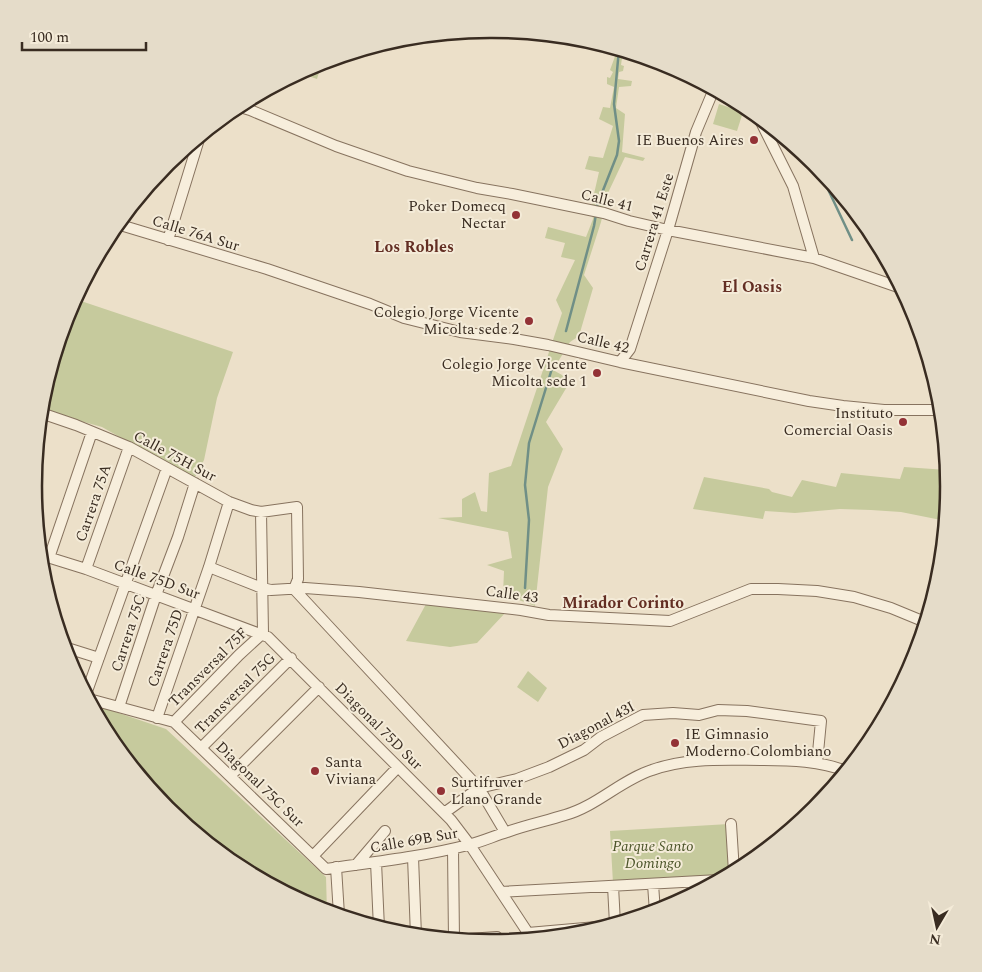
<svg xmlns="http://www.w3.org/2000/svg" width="982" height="972" viewBox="0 0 982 972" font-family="Spectral,serif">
<rect width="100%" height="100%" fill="#ece0c9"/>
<path fill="#c6ca9d" d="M616,48L623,51L621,65L624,66L623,71L619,72L618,79L632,81L631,86L619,87L616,108L625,114L622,152L645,158L643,161L625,157L607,195L601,222L584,275L593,288L579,336L570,342L553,370L571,380L546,422L563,449L548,487L535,606L503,594L504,571L487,565L512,558L508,532L438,518L462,517V499L475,492L481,511L487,512L489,473L511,466L562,313L556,300L575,260L561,257L565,243L545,238L548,227L586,237L593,219L591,207L599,172L585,169L589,156L603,158L613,126L599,119L603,107L610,108L614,87L607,84V77L610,78L613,72L610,70L617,51Z
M322,62L317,79L299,73Z
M719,104L743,112L737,131L713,124Z
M75,299L233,352L217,398L204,460L194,479L102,427L41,410L43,397L69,311Z
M904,467L947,470L948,486L944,528L941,520L901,512L871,510L840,509L795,513L765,511L763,519L693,509L704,477L769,489L772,492L792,497L802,480L836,487L841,473L900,479Z
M426,604L506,612L477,643L450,647L406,641Z
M528,671L547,688L538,702L517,687Z
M92,704L166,729L326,877L327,912L316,908L237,866L167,809L111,740Z
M729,824L732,873L724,877L613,883L610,831Z"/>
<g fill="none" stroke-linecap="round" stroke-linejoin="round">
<path stroke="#708f86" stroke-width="2.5" d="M817,166L852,240
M596,208L617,155L619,141L614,104L619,49
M566,331L594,226L596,214
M525,588L529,520L525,485L529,443L554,362"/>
<defs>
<path id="minor" d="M552,35L591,41
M237,106L250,110L336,146L408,171L477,188L512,194L604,213L629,221L668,230L814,258L901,288
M758,116L793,186L814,258
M117,224L267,269L370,304L404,318L460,332L514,339L548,345L620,362L809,401L843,406L884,410H941
M168,240L200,136
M620,362L630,349L668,230L696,132L714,89
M41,413L76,425L129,447L229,502L251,510L261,512L297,507L298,579L294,589
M34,483L35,480
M261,512L263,633
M41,555L86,569L268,637L451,820L470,845L532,939
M49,558L92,432
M209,567L262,588L271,590L305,588L359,592L521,610L549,615L670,621L751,589H778L817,591L854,597L891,608L925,622
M86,569L129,447
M294,589L479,788L505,832
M64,647L99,658
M86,694L167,468
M89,699L174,722
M119,707L156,595L178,537L195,483
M157,718L209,567L229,502
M174,722L326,869C374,862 421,857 468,845C481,842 494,836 507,832C526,825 546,821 565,815C597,806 621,780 652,770C688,757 726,760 764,760C791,760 820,761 846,771
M174,722L239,655L263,633
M201,748L291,658
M230,776L319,687
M444,813L479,788L517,779L549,767L584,750L601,737L643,715L673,713L699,715L718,710L747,711L821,721L817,763
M731,824L734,872
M453,849L454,940
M313,856L398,767
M413,857L416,936
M376,862L379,928
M356,865L385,831
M336,867L339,915
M693,882L694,894
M653,884L655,912
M613,886L615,924
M501,892L719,880
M528,933L608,926
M454,940L497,937V943"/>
</defs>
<use href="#minor" stroke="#87735f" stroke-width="12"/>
<use href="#minor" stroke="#f7eedc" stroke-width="10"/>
</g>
<g fill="#933236" stroke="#f4ebd8" stroke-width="2">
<circle cx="754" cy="140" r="5"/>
<circle cx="516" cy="215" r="5"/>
<circle cx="529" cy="321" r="5"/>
<circle cx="597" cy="373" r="5"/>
<circle cx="903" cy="422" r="5"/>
<circle cx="675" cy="743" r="5"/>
<circle cx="315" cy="771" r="5"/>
<circle cx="441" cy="791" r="5"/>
</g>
<g text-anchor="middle" stroke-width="4" stroke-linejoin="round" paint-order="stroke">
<g font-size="15" fill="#392c21" stroke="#f4ebd8" text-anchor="end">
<text x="744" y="145">IE Buenos Aires</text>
<text x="506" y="211">Poker Domecq<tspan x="506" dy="17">Nectar</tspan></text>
<text x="519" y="317">Colegio Jorge Vicente<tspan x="519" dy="17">Micolta sede 2</tspan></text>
<text x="587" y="369">Colegio Jorge Vicente<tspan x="587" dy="17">Micolta sede 1</tspan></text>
<text x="893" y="418">Instituto<tspan x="893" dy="17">Comercial Oasis</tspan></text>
<text x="685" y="739" text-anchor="start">IE Gimnasio<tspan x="685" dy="17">Moderno Colombiano</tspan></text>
<text x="325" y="767" text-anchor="start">Santa<tspan x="325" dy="17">Viviana</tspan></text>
<text x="451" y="787" text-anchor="start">Surtifruver<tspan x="451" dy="17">Llano Grande</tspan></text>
</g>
<g font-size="15" fill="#392c21" stroke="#f4ebd8">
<text transform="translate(607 200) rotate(14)" y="5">Calle 41</text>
<text transform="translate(654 222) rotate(-73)" y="5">Carrera 41 Este</text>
<text transform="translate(196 233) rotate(17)" y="5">Calle 76A Sur</text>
<text transform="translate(603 342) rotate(13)" y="5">Calle 42</text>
<text transform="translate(175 456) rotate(28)" y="5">Calle 75H Sur</text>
<text transform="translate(93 503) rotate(-71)" y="5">Carrera 75A</text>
<text transform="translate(157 579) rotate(20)" y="5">Calle 75D Sur</text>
<text transform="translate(512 594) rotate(8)" y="5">Calle 43</text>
<text transform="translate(128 633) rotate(-72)" y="5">Carrera 75C</text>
<text transform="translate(165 648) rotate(-71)" y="5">Carrera 75D</text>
<text transform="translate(208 667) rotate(-45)" y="5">Transversal 75F</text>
<text transform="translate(235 693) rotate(-45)" y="5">Transversal 75G</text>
<text transform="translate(596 725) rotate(-28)" y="5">Diagonal 43I</text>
<text transform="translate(379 726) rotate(45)" y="5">Diagonal 75D Sur</text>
<text transform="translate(260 784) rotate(44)" y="5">Diagonal 75C Sur</text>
<text transform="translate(414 840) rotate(-10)" y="5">Calle 69B Sur</text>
</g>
<g font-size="15" font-style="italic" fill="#4b5429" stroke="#f4ebd8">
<text x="653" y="851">Parque Santo<tspan x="653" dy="17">Domingo</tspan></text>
</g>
<g font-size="16" font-weight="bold" fill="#632e23" stroke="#f4ebd8">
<text x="414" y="252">Los Robles</text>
<text x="752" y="292">El Oasis</text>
<text x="623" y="608">Mirador Corinto</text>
</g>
</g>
<path d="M0 0H982V972H0ZM490 38H492A448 448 0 0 1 940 486V486A448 448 0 0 1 492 934H490A448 448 0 0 1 42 486V486A448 448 0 0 1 490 38Z" fill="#e5dcc9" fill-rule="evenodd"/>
<path fill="none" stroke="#392c21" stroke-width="2.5" d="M490 38H492A448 448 0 0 1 940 486V486A448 448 0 0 1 492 934H490A448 448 0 0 1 42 486V486A448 448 0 0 1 490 38Z"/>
<g transform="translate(937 927) rotate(189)" stroke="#f4ebd8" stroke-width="4" paint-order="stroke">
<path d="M0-4L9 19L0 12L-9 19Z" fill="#392c21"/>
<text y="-8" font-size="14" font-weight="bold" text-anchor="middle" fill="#392c21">N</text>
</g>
<path d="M22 42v8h124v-8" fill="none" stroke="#392c21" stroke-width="2.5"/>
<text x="30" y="42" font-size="15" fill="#392c21" stroke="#f4ebd8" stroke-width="4" paint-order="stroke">100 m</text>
</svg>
